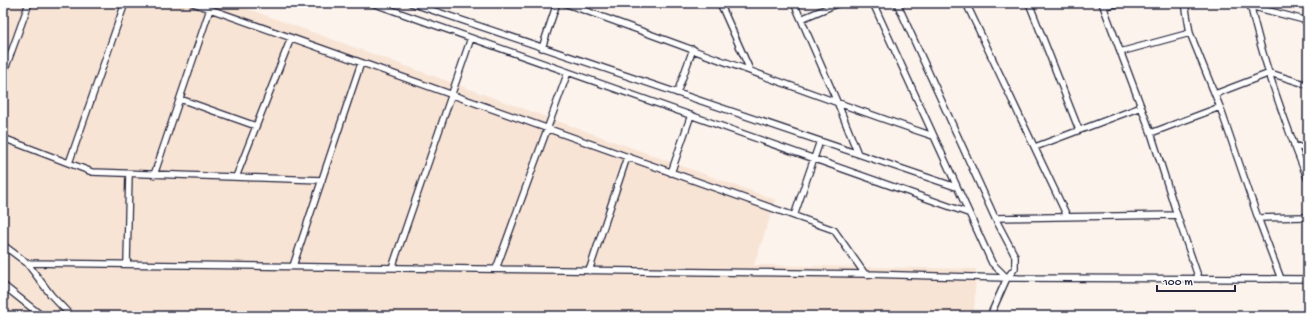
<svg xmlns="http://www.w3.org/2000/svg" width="1311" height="319" viewBox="0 0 1311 319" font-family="'Gochi Hand',sans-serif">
<rect width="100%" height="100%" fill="#fcf3ec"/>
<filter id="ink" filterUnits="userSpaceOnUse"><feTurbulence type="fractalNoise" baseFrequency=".025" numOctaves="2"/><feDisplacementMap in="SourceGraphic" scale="8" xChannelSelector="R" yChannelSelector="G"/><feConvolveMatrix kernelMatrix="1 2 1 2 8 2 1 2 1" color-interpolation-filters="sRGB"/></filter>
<g filter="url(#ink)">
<path fill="#f8e4d5" d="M3,3H232L776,200L754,265L976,269L974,316H3Z"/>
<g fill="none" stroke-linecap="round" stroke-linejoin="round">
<defs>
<path id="minor" d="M193,3L834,230L865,274
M372,3L968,213
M411,3L956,187
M564,3C687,47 809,94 933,136
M720,3L750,70
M794,3L838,104L858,154
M873,3L992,263L1007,278
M897,3L995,218L1015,256V268L1007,278L990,316
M966,3L1067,216
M1029,3L1079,130
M1102,3L1151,133L1177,215L1199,279
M1185,3L1190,33L1220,107L1258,218L1281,279
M1250,3C1263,63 1285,123 1308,180
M1103,6L1122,3
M1250,6L1308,21
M801,19L839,3
M542,48L557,3
M1120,52L1190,33
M3,75L29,3
M677,93L693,49
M1215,94L1270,73L1308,85
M180,99L256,126
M1151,133L1220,107
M3,138L92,172L322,180
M1294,145L1308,150
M1035,147L1141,107
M69,163L125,3
M671,173L691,115
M154,175L210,9
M236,177L291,38
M794,216L820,141
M995,218L1177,215
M1258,218L1308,217
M3,245L27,263L865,274L1007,278L1308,279
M27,263L51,295L71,316
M127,264L129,174
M293,266L361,63
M392,268L471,38
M496,269L568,72
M589,271L627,157
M3,285L42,316"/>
</defs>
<use href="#minor" stroke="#22223b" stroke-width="8"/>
<use href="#minor" stroke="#fff" stroke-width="5.5"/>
</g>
</g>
<rect width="1311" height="319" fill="none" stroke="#fff" stroke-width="16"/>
<rect x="8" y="8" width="1295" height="303" fill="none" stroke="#22223b" stroke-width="1.5" filter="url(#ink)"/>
<path d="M1157 285v6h78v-6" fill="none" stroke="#22223b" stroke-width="2"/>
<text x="1163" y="285" font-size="12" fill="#22223b" stroke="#ffffff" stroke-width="3" paint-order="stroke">100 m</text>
</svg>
